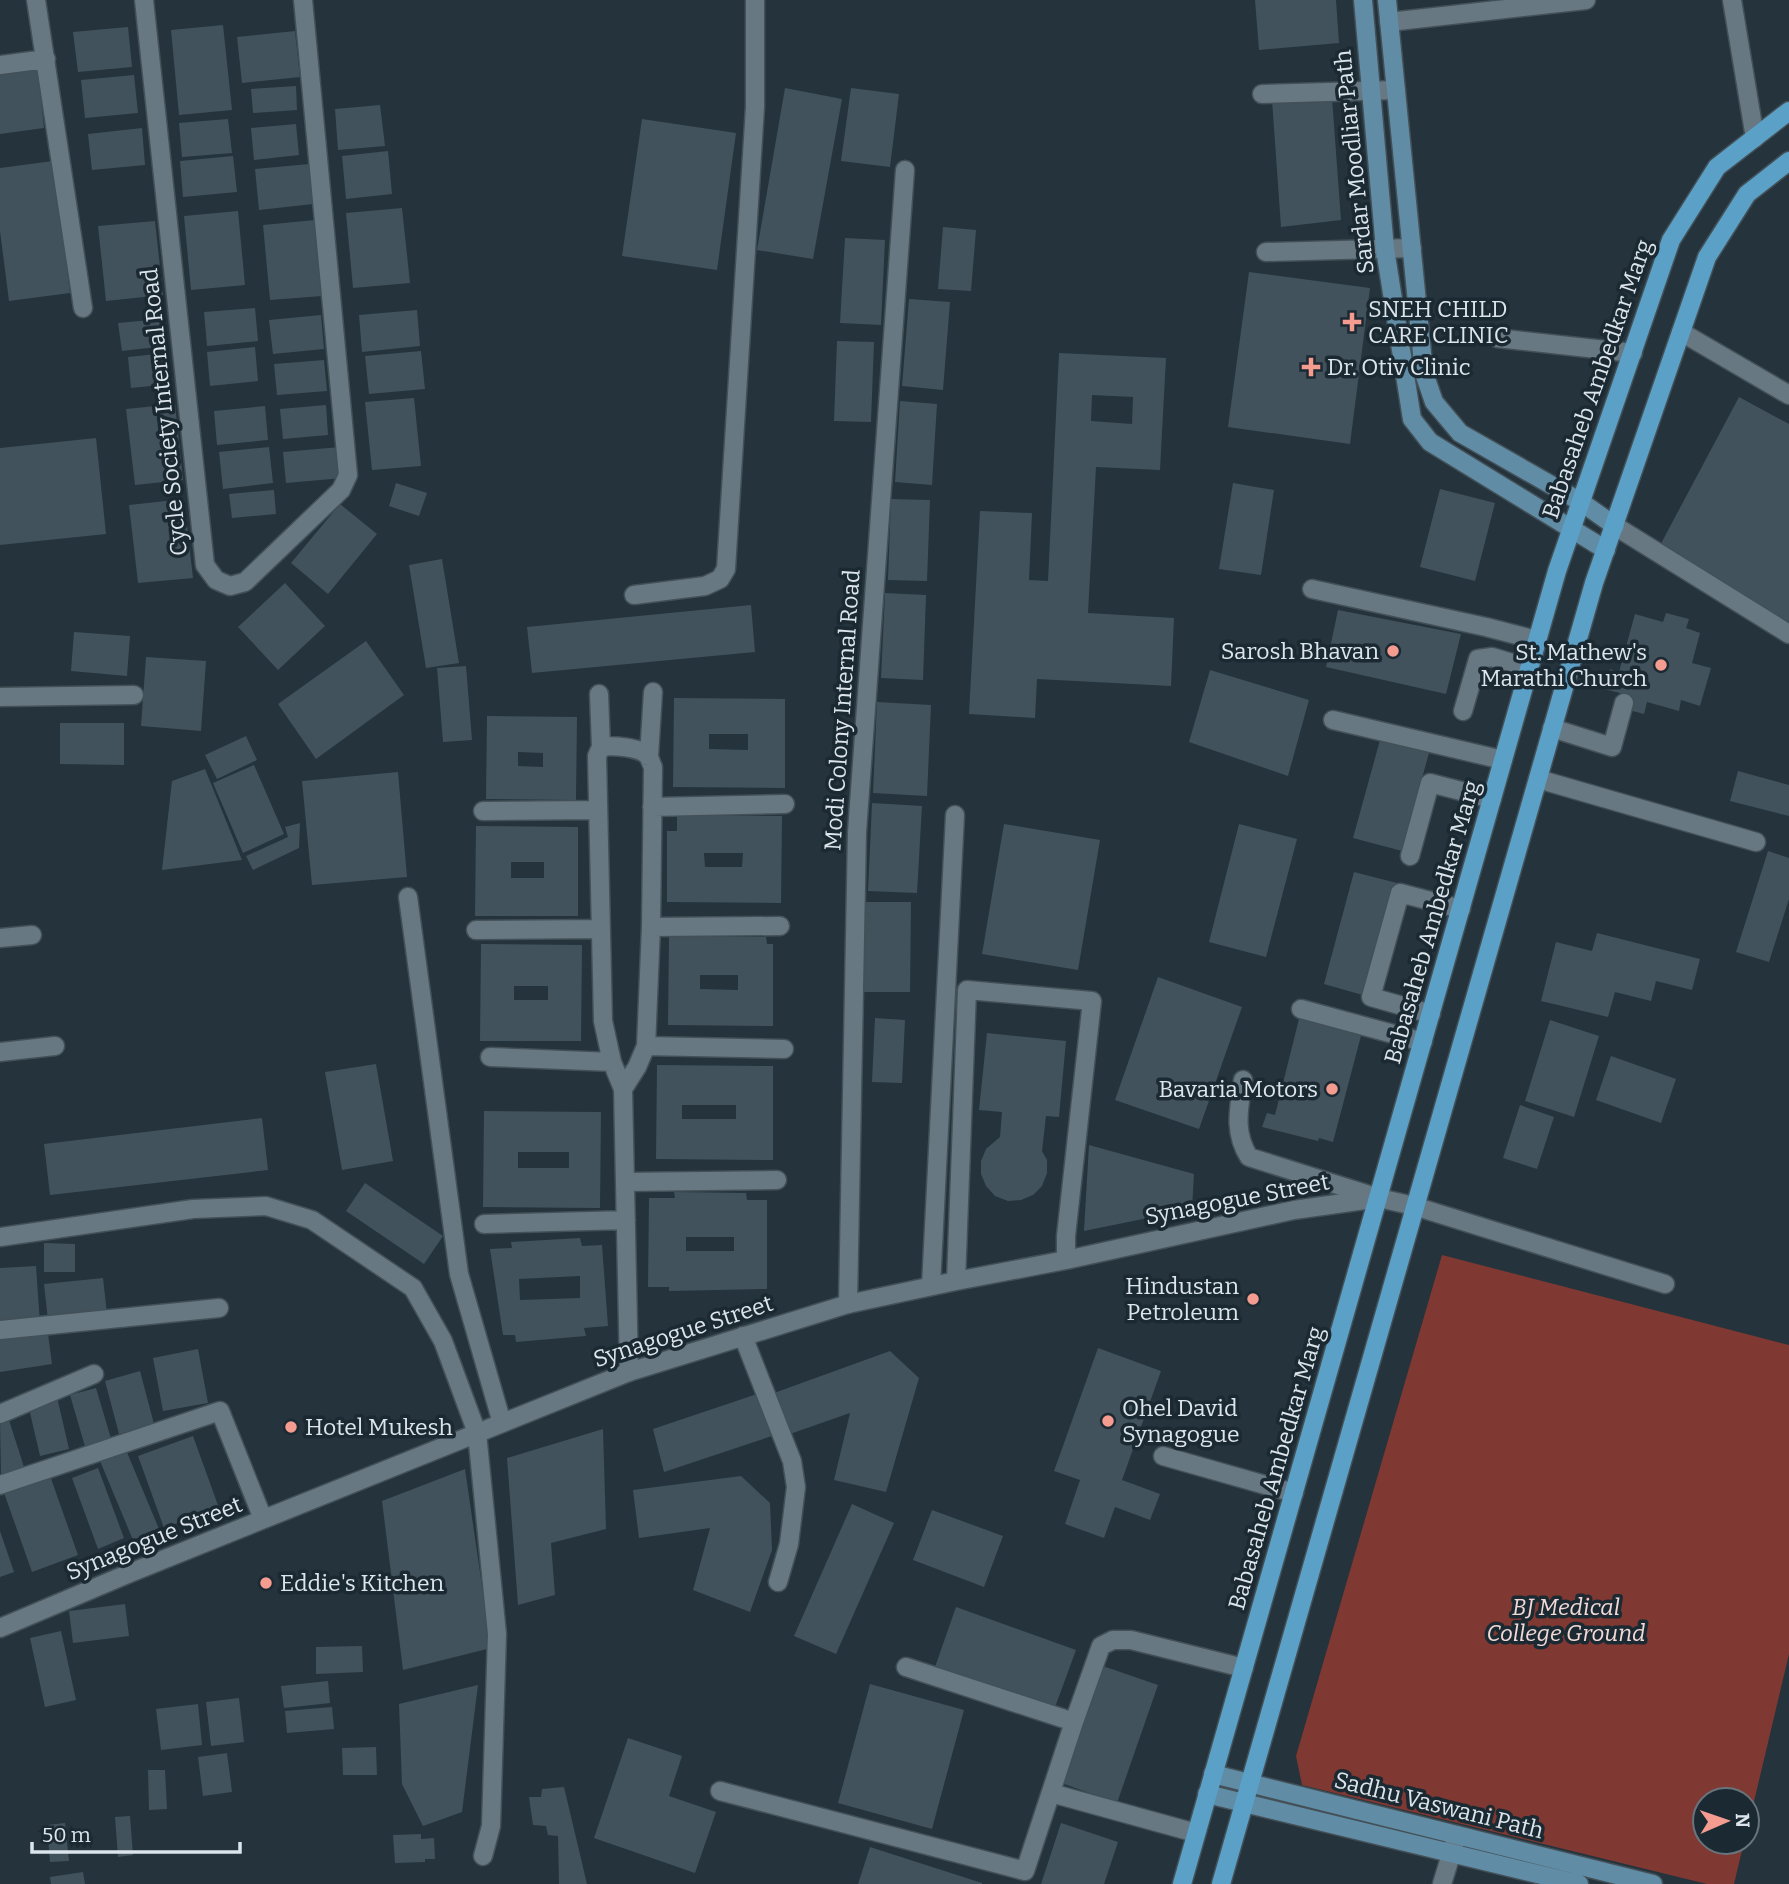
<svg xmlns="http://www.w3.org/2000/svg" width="1789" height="1884" viewBox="0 0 1789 1884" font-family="Bitter,serif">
<rect width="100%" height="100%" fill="#24333c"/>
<path fill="#7f3932" d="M1442,1255L1789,1345V1654L1747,1831V1800H1705V1842H1744L1734,1884H1707L1302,1785L1296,1756Z"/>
<path fill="#42525c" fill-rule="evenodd" d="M1255,0H1336L1339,43L1259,50Z
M223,25L232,110L179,115L171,30Z
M128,27L132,67L78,72L73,32Z
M295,31L300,77L242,83L237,37Z
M38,69L44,128L0,134V74Z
M134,75L138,113L85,118L81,80Z
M296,86L297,110L253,113L251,89Z
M785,88L842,99L813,259L757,250Z
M851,88L899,94L890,167L841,161Z
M1332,98L1341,220L1281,227L1272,100Z
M380,105L385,146L338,150L335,109Z
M228,119L232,153L182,157L179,123Z
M642,119L736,133L717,270L622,256Z
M296,124L299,155L254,160L251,128Z
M142,128L145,165L92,170L88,134Z
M388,151L392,194L346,199L342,156Z
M233,156L237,192L183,197L180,161Z
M53,161L70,293L9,301L0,231V168Z
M309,164L313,204L259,210L255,169Z
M402,208L410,283L353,288L346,213Z
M238,211L245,285L191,290L184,216Z
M315,220L322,296L270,300L263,225Z
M155,221L163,295L106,301L98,226Z
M943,227L976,230L971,291L938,289Z
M845,238L885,240L881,325L840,323Z
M1249,272L1370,288L1350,444L1228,427Z
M909,299L950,302L943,390L902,386Z
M255,308L258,341L207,346L204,312Z
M417,310L420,346L362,352L359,315Z
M321,315L324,349L273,354L269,320Z
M162,319L165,346L122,351L118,323Z
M837,341L874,342L871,422L834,421Z
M255,347L258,381L210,386L207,352Z
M421,351L425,389L369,394L365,356Z
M166,353L170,384L131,388L128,357Z
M1059,353L1166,358L1160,470L1096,467L1088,613L1174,618L1171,686L1037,679L1035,718L969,714L980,511L1032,513L1029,580L1048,581ZM1092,395L1133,397L1132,424L1091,421Z
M324,360L327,391L277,395L274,364Z
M1739,397L1789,424V622L1657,551Z
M414,398L421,466L372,470L365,402Z
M900,401L937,404L932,485L895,482Z
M175,404L183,480L135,485L126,409Z
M326,405L328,435L283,439L280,409Z
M265,406L268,440L217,445L214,411Z
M96,438L106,534L0,545V448Z
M269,447L273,483L223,489L219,452Z
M340,447L343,478L286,483L283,452Z
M396,483L427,493L419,516L389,506Z
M1233,483L1274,490L1261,575L1219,569Z
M1440,489L1495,503L1475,581L1420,567Z
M274,490L276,514L232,518L229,494Z
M184,499L193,578L138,583L129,505Z
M891,499L930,500L927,581L888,580Z
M340,504L377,534L328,594L291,563Z
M442,559L459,663L426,668L409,565Z
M285,583L325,626L278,670L238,627Z
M885,593L926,595L923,680L881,678Z
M751,605L755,652L532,673L527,627Z
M1338,610L1461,634L1446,694L1326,667Z
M1666,613L1689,619L1686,628L1700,633L1692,663L1711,668L1700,706L1681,700L1679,711L1647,702L1644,714L1629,710L1632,696L1604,689L1610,669L1619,672L1635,614L1663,622Z
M74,632L130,636L127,676L71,671Z
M366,641L404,695L316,759L278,704Z
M146,657L206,661L201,731L141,726Z
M466,666L472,740L443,742L437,668Z
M1210,670L1309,700L1288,776L1189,742Z
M674,698L785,699V788L673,787ZM709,734H748V750L709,749Z
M877,702L931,705L927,796L873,793Z
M487,716L577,717L576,800L486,799ZM518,752L543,753V767L518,766Z
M60,723H124V765L60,764Z
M246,736L257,760L217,779L205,755Z
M1380,740L1429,753L1402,851L1353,838Z
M254,765L284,834L243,853L213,783Z
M205,769L242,860L162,870L172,781Z
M1738,771L1789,785V816L1730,801Z
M398,772L407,877L312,885L302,781Z
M872,803L922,806L917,893L868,891Z
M677,815L782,816L781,903L667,902V831H677ZM704,853H743L742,867H705Z
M300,823L299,848L253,870L246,856L288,837L285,827Z
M1004,824L1100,840L1078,970L982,954Z
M1239,824L1297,839L1266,957L1209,942Z
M476,826L578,827V916H475ZM511,862H544V878H511Z
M1768,851L1789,858V899L1769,962L1736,952Z
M1354,872L1397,883L1366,996L1324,984Z
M864,902H911L910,992H863Z
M1597,933L1700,959L1692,990L1656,981L1651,1001L1615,992L1608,1017L1541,1001L1556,942L1592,951Z
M669,936L766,937L767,944H773V1026L668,1025ZM700,975H738V990L700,989Z
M481,944L582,945L581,1041H480ZM514,986H548V1000H514Z
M1158,977L1242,1007L1199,1129L1115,1100Z
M1300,1015L1362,1032L1333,1142L1319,1138L1318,1141L1262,1127L1267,1113L1275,1115Z
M875,1018L905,1020L902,1083L872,1082Z
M1550,1020L1599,1036L1574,1117L1525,1101Z
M987,1033L1066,1041L1059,1117L1046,1116L1042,1151L1047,1160V1173L1042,1186L1033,1195L1021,1200L1008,1201L995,1196L986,1186L981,1174V1161L986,1149L1000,1137L1002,1112L979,1110Z
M1611,1056L1676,1079L1661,1123L1596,1100Z
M376,1064L393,1161L342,1170L325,1072Z
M657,1065L773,1066V1160L656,1159ZM682,1105H736V1119H682Z
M1520,1105L1554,1117L1537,1169L1503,1158Z
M484,1111L601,1112L600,1208L483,1207ZM518,1152H569V1168H518Z
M262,1118L268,1170L50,1195L44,1144Z
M1089,1145L1194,1174L1192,1209L1084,1231Z
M365,1183L443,1236L424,1264L346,1211Z
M674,1192L746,1193L747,1200H767V1289L669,1291V1287H648L649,1198H675ZM686,1237H734V1251H686Z
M580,1238L582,1246L602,1245L608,1326L584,1328L586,1336L516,1342L515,1335H503L490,1249L512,1248L511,1242ZM580,1276V1298L520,1300L519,1279Z
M44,1243L75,1244V1272H44Z
M36,1266L40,1324L0,1327V1268Z
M103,1278L107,1314L48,1320L44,1284Z
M47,1326L52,1364L0,1372V1332Z
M1098,1348L1161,1371L1122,1480L1160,1494L1150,1520L1115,1507L1104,1538L1065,1524L1080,1480L1054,1471Z
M198,1349L208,1403L163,1411L153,1358Z
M890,1351L919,1378L886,1492L834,1480L850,1413L790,1434L774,1393Z
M140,1371L154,1424L119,1434L105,1381Z
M96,1388L112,1442L86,1450L70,1395Z
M760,1393L775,1435L664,1472L653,1429Z
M57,1397L69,1449L40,1456L28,1404Z
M8,1417L24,1467L1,1475L0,1420Z
M603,1429L606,1529L551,1543L555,1595L518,1605L507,1458Z
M193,1436L219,1508L164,1528L138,1456Z
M126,1450L159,1529L133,1540L100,1461Z
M98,1468L124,1538L98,1549L72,1478Z
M465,1469L491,1648L403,1670L382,1501Z
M49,1473L78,1555L32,1572L3,1490Z
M741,1476L770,1503L772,1550L750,1612L693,1590L710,1528L639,1538L633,1490Z
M852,1504L894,1523L836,1654L794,1636Z
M932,1510L1003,1536L984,1587L913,1560Z
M0,1531L14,1572L0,1577Z
M125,1604L129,1636L73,1643L69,1611Z
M956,1607L1076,1650L1054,1710L935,1667Z
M61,1631L76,1700L45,1707L30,1638Z
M362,1646L363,1672L316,1674V1647Z
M1097,1664L1158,1685L1117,1803L1056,1781Z
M328,1681L330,1703L284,1708L281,1686Z
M870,1684L964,1710L932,1829L838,1803Z
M478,1685L462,1812L423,1826L402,1784L399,1704Z
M239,1698L244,1742L211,1746L206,1702Z
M198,1704L202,1745L161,1750L156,1709Z
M332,1707L334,1729L287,1733L285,1711Z
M628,1738L682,1756L669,1796L716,1812L695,1873L594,1838Z
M376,1747L377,1775H343L342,1748Z
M227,1753L232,1792L203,1796L198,1757Z
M148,1770H165L167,1809L149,1810Z
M564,1787L587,1884H559L558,1836L548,1835L546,1826L533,1825L529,1797H541L542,1789Z
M130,1816L133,1855L118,1857L115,1817Z
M65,1823L69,1861L50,1862L47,1825Z
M1061,1823L1118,1842L1104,1884H1041Z
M421,1834V1839L434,1838L435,1859H425V1862L395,1863L393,1835Z
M870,1847L982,1883V1884H858Z
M83,1872L85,1884H51L50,1877Z"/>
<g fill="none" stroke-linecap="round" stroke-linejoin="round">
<defs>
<path id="service" d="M36,0L83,308
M1732,0L1755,138
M1389,22L1586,0
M0,65L46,59
M1262,94L1396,90
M1266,252L1412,248
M1681,332L1789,395
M1497,338L1633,353
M1615,526L1789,634
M1312,589L1486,627L1536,640
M599,694L601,747
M1463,711L1478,659L1492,657L1529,668
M1333,720L1503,760
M1552,728L1612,747L1624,703
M649,756L653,692
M1538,779L1756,842
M652,807L785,804
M483,811L598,810
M1410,856L1430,783L1492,799
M408,897L459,1274L502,1423
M651,927L780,926
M476,930L601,929
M0,938L32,935
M1301,1009L1423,1042
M1431,1014L1371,997L1400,893L1461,909
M646,1046L784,1049
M490,1057L612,1062
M1243,1080C1239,1108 1233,1132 1249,1157L1379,1198
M623,1089L637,1067L646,1046L651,927L653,767C652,766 649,756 648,756C641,747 611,745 601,747L597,756L603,1021L612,1062L623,1089L629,1372
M625,1182L777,1180
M1414,1206L1665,1284
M484,1224L626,1220
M848,1304L857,832L905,170
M1163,1456L1294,1493
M1074,1722L1101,1646L1113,1640H1131L1244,1668
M720,1791L1025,1871L1074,1722L906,1667
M1051,1793L1196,1833
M1442,1884L1457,1835"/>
<path id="minor" d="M144,0L205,565L216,580L230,586L245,582L341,490L348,475L303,0
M634,595L705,586L720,579L726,569L755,107V0
M0,697L134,695
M0,1052L55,1046
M0,1237L193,1209L266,1206L312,1220L413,1288L443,1341L477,1433L497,1634L491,1826L483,1856
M956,1281L967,990L1092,1001L1066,1236V1260
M931,1286L955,815
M0,1330L219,1308
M743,1336L792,1461L796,1487L789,1544L778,1582
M0,1414L94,1374
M0,1485L220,1411L263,1519
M0,1628L130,1573L629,1372L848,1304L956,1281L1066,1260L1294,1210L1379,1198L1414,1206"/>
<path id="secondary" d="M1363,0L1385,249L1412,419L1430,442L1606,550
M1387,0L1424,373L1434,402L1460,433L1581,502L1615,526
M1213,1774L1653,1884
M1207,1794L1579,1884"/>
<path id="primary" d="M1182,1884L1557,571L1671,240L1717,167L1789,111
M1221,1884L1594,583L1707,257L1747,194L1789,161"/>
</defs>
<use href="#service" stroke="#435057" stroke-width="21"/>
<use href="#minor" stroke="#435057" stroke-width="21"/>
<use href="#secondary" stroke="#435057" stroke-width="21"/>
<use href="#primary" stroke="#435057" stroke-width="21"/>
<use href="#service" stroke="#677883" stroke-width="18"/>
<use href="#minor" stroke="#677883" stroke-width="18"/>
<use href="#secondary" stroke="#608ca5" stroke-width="18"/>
<use href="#primary" stroke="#5aa0c7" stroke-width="18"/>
</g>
<g fill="#f59c91" stroke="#1b2932" stroke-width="2.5">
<path d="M1348.5 311.5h7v7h7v7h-7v7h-7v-7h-7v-7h7z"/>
<path d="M1307.5 356.5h7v7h7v7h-7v7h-7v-7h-7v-7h7z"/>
<circle cx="1393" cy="651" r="7"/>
<circle cx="1661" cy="665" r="7"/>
<circle cx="1332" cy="1089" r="7"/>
<circle cx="1253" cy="1299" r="7"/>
<circle cx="1108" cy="1421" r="7"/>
<circle cx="291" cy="1427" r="7"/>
<circle cx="266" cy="1583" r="7"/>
</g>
<g text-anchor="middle" stroke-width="7" stroke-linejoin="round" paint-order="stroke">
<g font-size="23" fill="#dce5eb" stroke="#1b2932">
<text transform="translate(1354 162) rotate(-96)" y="8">Sardar Moodliar Path</text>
<text transform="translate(1597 379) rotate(-71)" y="8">Babasaheb Ambedkar Marg</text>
<text transform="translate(164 412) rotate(-96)" y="8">Cycle Society Internal Road</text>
<text transform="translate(842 710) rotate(-86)" y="8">Modi Colony Internal Road</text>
<text transform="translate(1432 922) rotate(-74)" y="8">Babasaheb Ambedkar Marg</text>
<text transform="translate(1237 1199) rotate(-11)" y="8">Synagogue Street</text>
<text transform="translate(683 1331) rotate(-18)" y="8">Synagogue Street</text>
<text transform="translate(1276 1468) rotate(-74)" y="8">Babasaheb Ambedkar Marg</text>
<text transform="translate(154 1538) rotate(-22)" y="8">Synagogue Street</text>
<text transform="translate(1439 1805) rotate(14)" y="8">Sadhu Vaswani Path</text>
</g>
<g font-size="23" fill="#dce5eb" stroke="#1b2932" text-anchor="start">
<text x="1368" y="317">SNEH CHILD<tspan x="1368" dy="26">CARE CLINIC</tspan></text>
<text x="1327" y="375">Dr. Otiv Clinic</text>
<text x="1379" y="659" text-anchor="end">Sarosh Bhavan</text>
<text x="1647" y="660" text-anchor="end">St. Mathew's<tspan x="1647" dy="26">Marathi Church</tspan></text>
<text x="1318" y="1097" text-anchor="end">Bavaria Motors</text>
<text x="1239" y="1294" text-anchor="end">Hindustan<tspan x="1239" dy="26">Petroleum</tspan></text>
<text x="1122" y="1416">Ohel David<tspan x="1122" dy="26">Synagogue</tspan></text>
<text x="305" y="1435">Hotel Mukesh</text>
<text x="280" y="1591">Eddie's Kitchen</text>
</g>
<g font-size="23" font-style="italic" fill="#f2d9d6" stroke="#1b2932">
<text x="1566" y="1615">BJ Medical<tspan x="1566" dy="26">College Ground</tspan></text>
</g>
</g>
<g transform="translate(1726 1821) rotate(88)"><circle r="33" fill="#1b2932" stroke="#68747c" stroke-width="2"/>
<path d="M0-5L12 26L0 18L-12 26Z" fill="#f59c91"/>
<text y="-10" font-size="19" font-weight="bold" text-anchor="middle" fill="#dce5eb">N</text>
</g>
<path d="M32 1842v10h208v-10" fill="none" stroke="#dce5eb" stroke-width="3.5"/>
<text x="42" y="1842" font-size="21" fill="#dce5eb" stroke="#1b2932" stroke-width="5" paint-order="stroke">50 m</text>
</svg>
